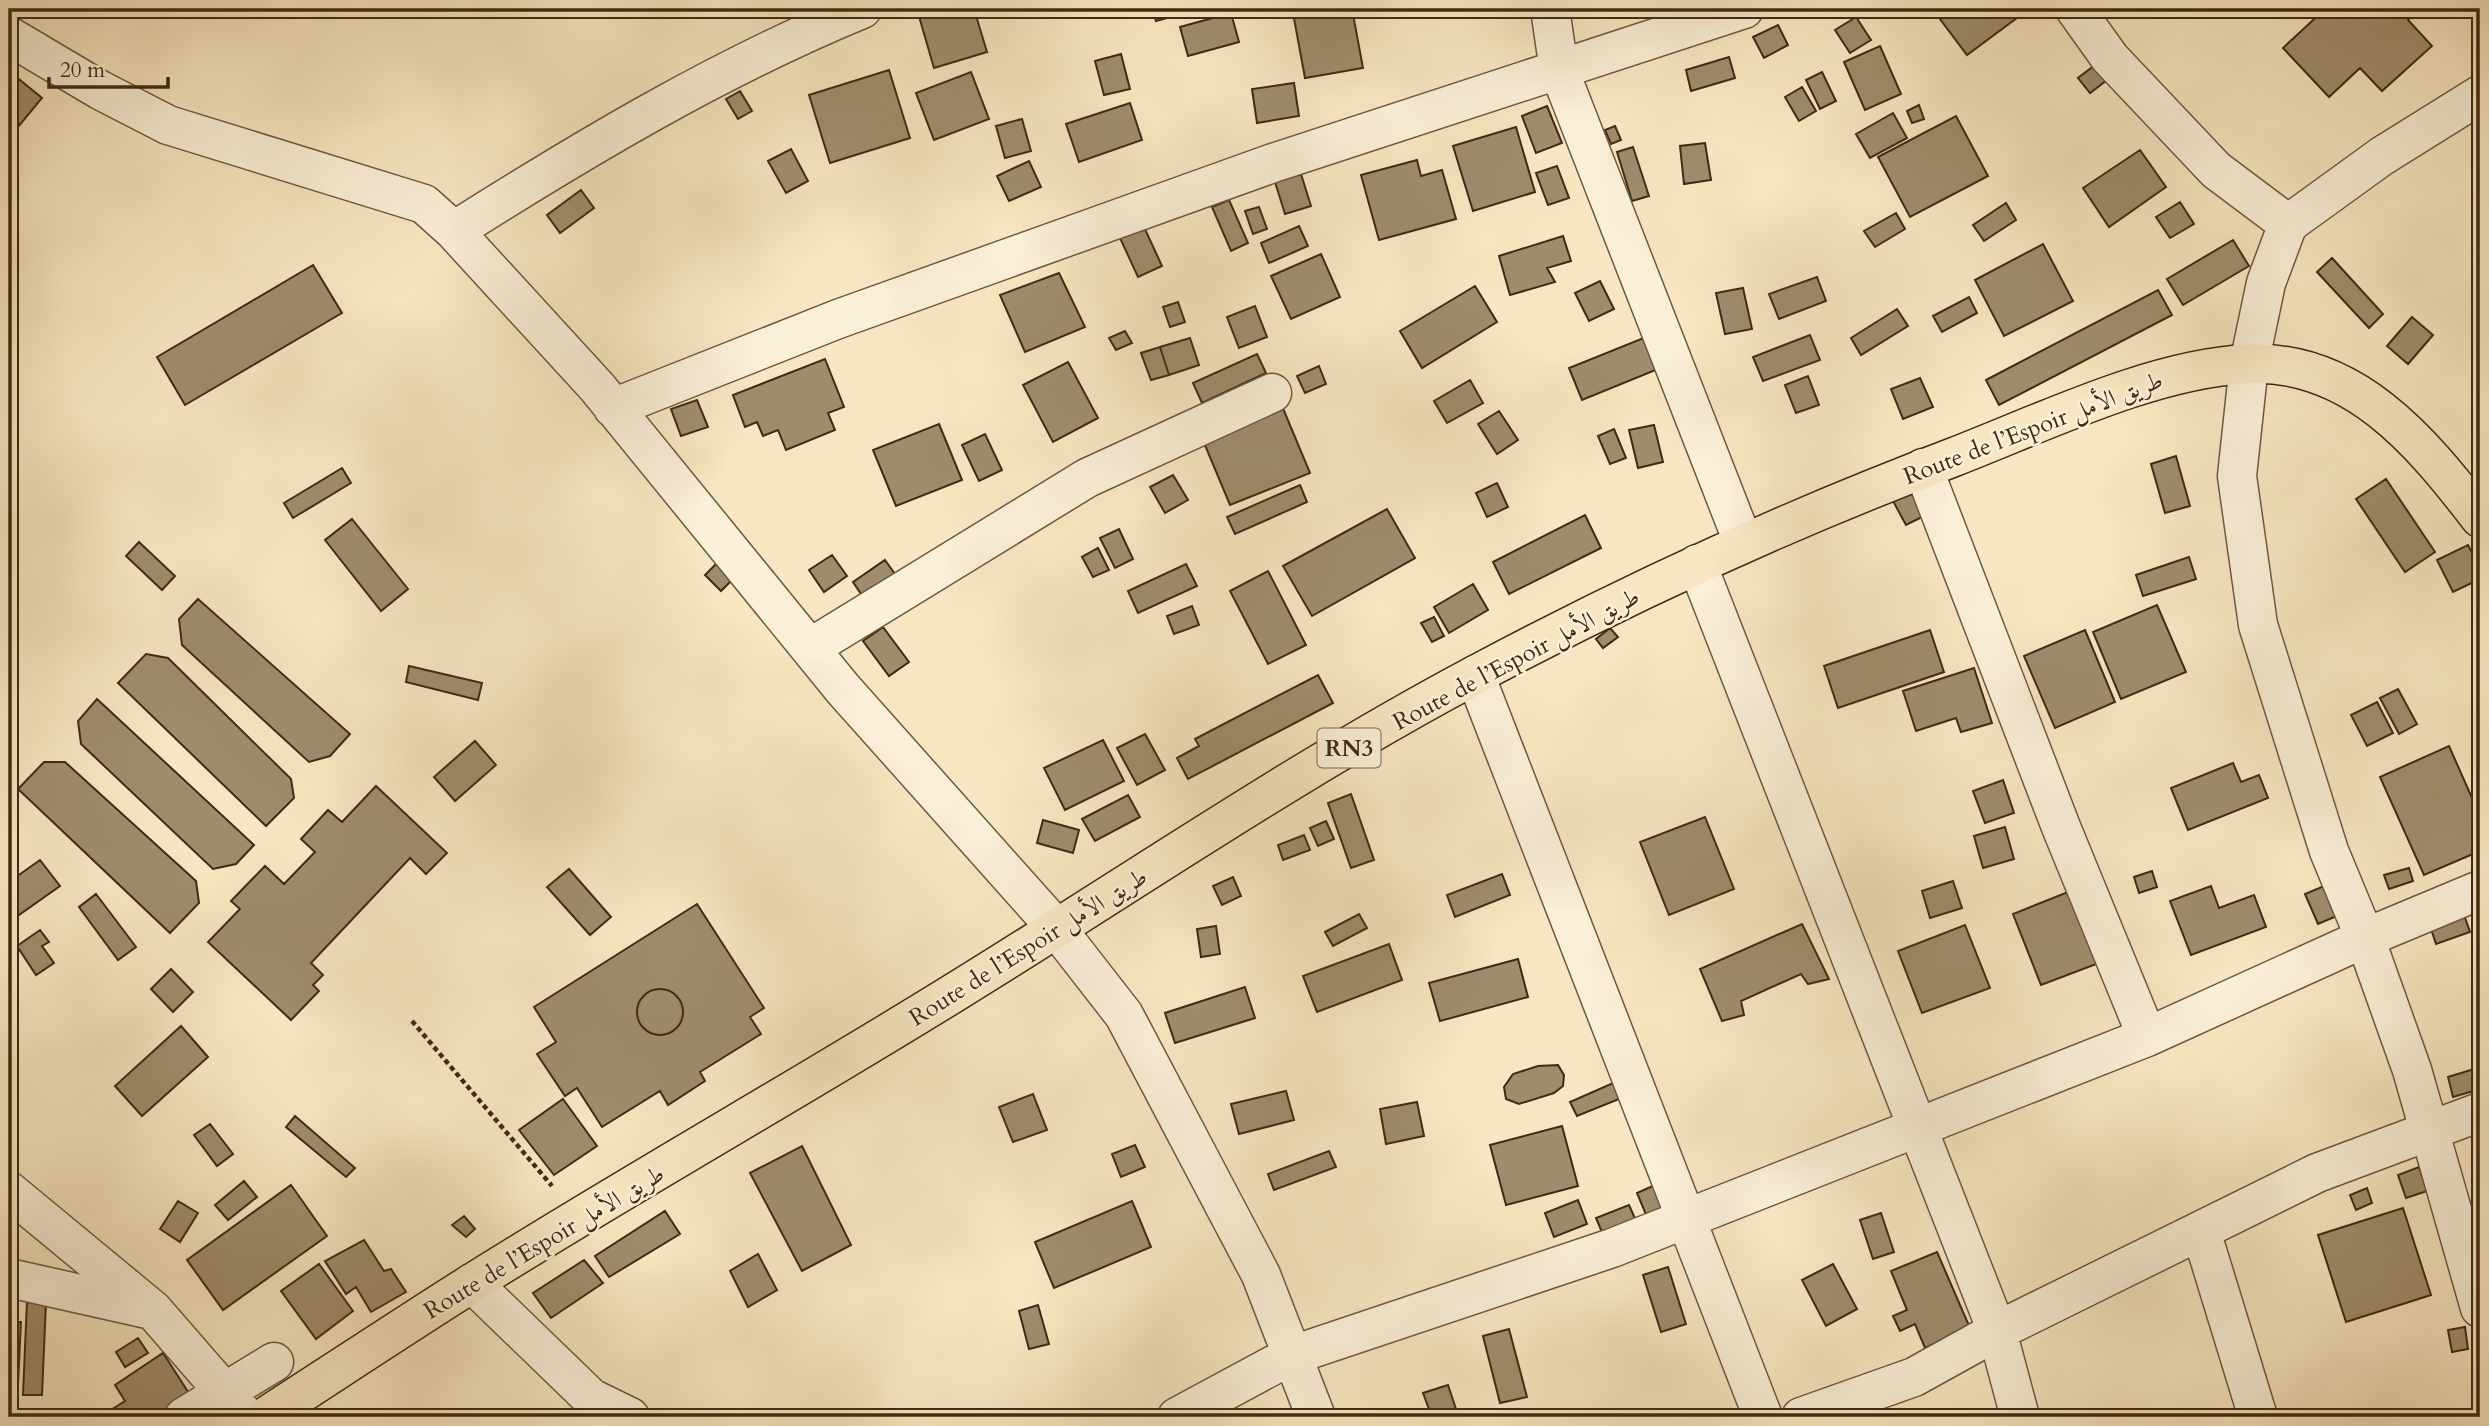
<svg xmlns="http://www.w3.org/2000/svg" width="2489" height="1426" viewBox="0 0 2489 1426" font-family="Cardo,Amiri,serif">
<rect width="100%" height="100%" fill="#f7e6c1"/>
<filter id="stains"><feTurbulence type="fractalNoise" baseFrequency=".00286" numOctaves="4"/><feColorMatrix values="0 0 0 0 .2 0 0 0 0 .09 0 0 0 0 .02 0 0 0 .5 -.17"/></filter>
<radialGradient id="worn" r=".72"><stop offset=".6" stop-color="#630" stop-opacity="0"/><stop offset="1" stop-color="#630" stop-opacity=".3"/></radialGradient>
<path fill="#9f8c6d" stroke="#402a13" stroke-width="2" d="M931,9H974L987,52L934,68L918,13Z
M1152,9H1200L1156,21Z
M1314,9H1352L1363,68L1305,78L1293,13Z
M1938,9H2029L1967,55L1934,11Z
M2325,9H2420L2408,20L2432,46L2382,91L2360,68L2329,97L2283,48Z
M1231,13L1239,42L1188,56L1180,27Z
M1856,17L1871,40L1850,53L1835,30Z
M1778,25L1788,45L1764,58L1753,37Z
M1880,46L1901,94L1865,110L1844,62Z
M1121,54L1130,89L1104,95L1095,61Z
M1729,57L1735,78L1691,91L1686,70Z
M2095,65L2107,80L2090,93L2078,78Z
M889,70L910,138L830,163L809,95Z
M9,71L42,98L9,138Z
M971,72L989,119L934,140L916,93Z
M1822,72L1836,101L1820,109L1806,80Z
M1294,83L1299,116L1257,123L1252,89Z
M1802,87L1816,111L1799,121L1785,97Z
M740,91L752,111L738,119L726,99Z
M1130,103L1142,140L1079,162L1066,124Z
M1919,105L1924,119L1912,123L1907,111Z
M1547,106L1562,143L1536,153L1522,116Z
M1893,113L1907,138L1870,158L1856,134Z
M1956,116L1988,176L1910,217L1878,157Z
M1022,119L1031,151L1005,158L996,126Z
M1615,126L1621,140L1611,144L1605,130Z
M1516,127L1535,192L1473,211L1453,146Z
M1705,143L1711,180L1684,184L1680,146Z
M1633,147L1649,196L1632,201L1617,152Z
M791,149L808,181L786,193L768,161Z
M2140,150L2166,187L2109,227L2083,188Z
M1417,160L1421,176L1442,170L1456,219L1379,240L1361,175Z
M1029,161L1041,187L1009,201L997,176Z
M1557,166L1569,198L1548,205L1536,173Z
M1301,174L1311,206L1285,214L1275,182Z
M581,190L594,208L560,233L547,215Z
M1229,200L1248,243L1231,251L1212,207Z
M2180,202L2194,224L2170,238L2156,217Z
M2006,203L2016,220L1984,241L1973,225Z
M1259,207L1267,229L1253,234L1245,211Z
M1896,213L1905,229L1875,247L1864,231Z
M1299,226L1308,246L1269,263L1261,243Z
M1144,227L1162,266L1138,277L1120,238Z
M1563,236L1571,261L1547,268L1555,282L1510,295L1499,256Z
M2233,240L2249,266L2183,305L2167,279Z
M2043,244L2073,301L2004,336L1975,280Z
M1321,254L1340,297L1291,319L1271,276Z
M2332,258L2383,314L2369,328L2317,272Z
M2480,263V279L2479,280L2472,267Z
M313,265L342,313L185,405L157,357Z
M1059,273L1085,327L1025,352L1000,295Z
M1817,277L1826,301L1779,319L1769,294Z
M1600,281L1614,309L1589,321L1575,293Z
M1475,286L1497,322L1422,368L1400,331Z
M1743,288L1752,329L1725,334L1716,293Z
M2158,290L2172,315L1999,405L1986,380Z
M1969,297L1977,313L1942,332L1933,316Z
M1178,302L1185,322L1170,327L1163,307Z
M1255,306L1267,337L1239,348L1227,317Z
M1897,309L1908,326L1861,355L1851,338Z
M2412,317L2433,335L2408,364L2387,346Z
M1125,331L1132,343L1116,350L1109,338Z
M1651,335L1663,367L1582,400L1569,368Z
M1810,335L1820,360L1763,381L1753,357Z
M1190,338L1199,365L1169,375L1160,347Z
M1160,347L1169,375L1151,380L1141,353Z
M1257,354L1266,373L1202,403L1193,383Z
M825,359L844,407L828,413L835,430L786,450L778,430L763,436L757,422L745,427L733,395Z
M1068,362L1098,418L1053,442L1023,385Z
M1319,366L1326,384L1305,393L1297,376Z
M1808,376L1819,405L1796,413L1785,385Z
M1920,378L1933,407L1903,419L1891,389Z
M1470,380L1483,403L1447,423L1434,401Z
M697,400L708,427L681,436L671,409Z
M1282,406L1310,473L1230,505L1202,438Z
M1499,411L1518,440L1497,454L1478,424Z
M939,424L962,480L896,506L873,450Z
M1654,425L1663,462L1638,468L1629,430Z
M1614,429L1626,458L1610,464L1598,436Z
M985,434L1002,470L979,481L962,445Z
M2176,456L2190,506L2165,513L2151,464Z
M342,468L351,483L293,518L284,503Z
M1173,475L1188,500L1165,513L1150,487Z
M2386,479L2435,552L2405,572L2356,499Z
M1497,483L1508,507L1487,517L1476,493Z
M1300,485L1307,502L1235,534L1227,517Z
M1912,490L1926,515L1906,525L1893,501Z
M1387,509L1415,558L1312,616L1283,566Z
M1585,515L1601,548L1509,594L1493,562Z
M352,519L408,589L381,611L325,540Z
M1119,529L1133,559L1115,568L1100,538Z
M139,542L175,576L162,590L126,556Z
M2468,545L2480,569V579L2453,592L2437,560Z
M1098,548L1109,570L1093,577L1082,557Z
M832,555L847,576L824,592L809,570Z
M2189,557L2196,579L2143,596L2136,575Z
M722,558L738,574L721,591L705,575Z
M885,560L895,574L863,597L853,582Z
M1186,564L1197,586L1138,613L1128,591Z
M1268,571L1306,645L1268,664L1230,591Z
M1473,584L1488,610L1449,633L1434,607Z
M198,599L350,734L330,756L309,762L182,645L179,619Z
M2157,605L2186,672L2121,699L2093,632Z
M1192,606L1199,625L1174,634L1167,616Z
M1434,617L1444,636L1432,642L1421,623Z
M883,627L909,662L889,676L863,641Z
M1610,628L1618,637L1603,648L1596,639Z
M1930,630L1944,672L1838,708L1824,666Z
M2085,630L2115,702L2055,728L2024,656Z
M146,654L168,658L291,779L294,798L266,826L118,683Z
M409,666L482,683L478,700L406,682Z
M1974,668L1992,723L1961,732L1956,718L1916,731L1903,691Z
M1318,675L1333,703L1188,779L1177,758L1199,746L1195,739Z
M2398,689L2417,724L2399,734L2380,698Z
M97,699L254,845L236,864L213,869L81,744L78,721Z
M2377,702L2393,733L2367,746L2351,715Z
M1145,734L1165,770L1137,785L1117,748Z
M1103,740L1124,781L1065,810L1044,768Z
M475,741L496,765L455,801L434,777Z
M2449,746L2480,816V851L2424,875L2380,777Z
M44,762H65L196,881L199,903L170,933L18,789Z
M2233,763L2241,782L2259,775L2268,798L2188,830L2171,788Z
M2003,780L2014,813L1985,823L1973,791Z
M376,786L447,853L426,874L410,858L311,963L323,975L313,985L319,991L291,1020L208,942L240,909L231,901L265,866L284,884L315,852L301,839L328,810L342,822Z
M1351,794L1374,860L1351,868L1328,803Z
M1128,795L1140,817L1095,841L1082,819Z
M1705,817L1734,889L1669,915L1640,842Z
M1043,820L1079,830L1073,853L1037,843Z
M1326,821L1334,839L1318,846L1310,828Z
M2005,827L2014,859L1983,868L1974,836Z
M1304,835L1310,850L1283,860L1278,845Z
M40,860L60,886L9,922V882Z
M2409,868L2413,881L2389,889L2384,875Z
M569,869L611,917L590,935L547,887Z
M2152,871L2157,887L2139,893L2134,877Z
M1502,874L1510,895L1455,917L1447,895Z
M1233,877L1241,896L1222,905L1213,886Z
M1953,881L1962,908L1930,918L1922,891Z
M2211,886L2219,908L2254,895L2266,927L2191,955L2170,901Z
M2324,886L2337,916L2318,924L2305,894Z
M2078,888L2107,960L2041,985L2013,914Z
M96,894L136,947L118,960L79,907Z
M697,904L764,1008L750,1017L761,1034L700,1072L705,1081L668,1105L660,1091L602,1127L577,1088L565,1096L537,1054L556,1042L534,1007Z
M2462,909L2470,932L2436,944L2428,920Z
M1359,914L1367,928L1333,946L1325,932Z
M1802,924L1829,979L1808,984L1801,974L1741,1001L1744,1015L1722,1021L1700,969Z
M1965,925L1990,988L1922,1013L1898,951Z
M1216,926L1220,954L1201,957L1197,929Z
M40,930L49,942L42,946L54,963L36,975L17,946Z
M1389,944L1402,980L1317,1012L1303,976Z
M1518,959L1528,997L1440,1021L1429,983Z
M171,969L193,992L173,1012L151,989Z
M1245,987L1255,1018L1175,1043L1165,1013Z
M637 1012a23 23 0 1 1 46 0a23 23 0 1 1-46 0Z
M181,1026L208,1057L142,1116L115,1086Z
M1558,1065L1564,1075L1563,1086L1554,1093L1519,1104L1506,1099L1504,1087L1513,1074L1538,1066Z
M2474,1069L2480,1089L2453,1097L2448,1077Z
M1613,1083L1619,1099L1577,1116L1570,1102Z
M1286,1091L1294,1120L1239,1134L1231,1104Z
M1033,1094L1047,1130L1013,1142L999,1107Z
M563,1099L597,1146L554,1175L519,1130Z
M1417,1102L1424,1136L1386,1144L1380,1109Z
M295,1116L355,1168L346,1177L286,1127Z
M210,1124L233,1154L217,1166L194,1135Z
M1562,1126L1578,1186L1506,1205L1490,1145Z
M1135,1145L1145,1167L1121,1177L1112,1154Z
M802,1146L851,1245L802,1271L750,1173Z
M1329,1151L1336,1167L1274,1190L1268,1174Z
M2419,1167L2427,1191L2406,1198L2398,1175Z
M244,1181L257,1197L228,1220L215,1205Z
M1657,1184L1668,1209L1647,1217L1637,1193Z
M291,1185L327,1236L223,1310L187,1260Z
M2367,1188L2372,1203L2356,1210L2350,1195Z
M1578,1200L1587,1224L1554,1237L1545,1213Z
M178,1201L198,1213L180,1242L160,1229Z
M1132,1201L1151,1247L1054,1288L1035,1242Z
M1629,1205L1637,1223L1604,1237L1596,1218Z
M2403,1208L2431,1295L2346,1322L2318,1235Z
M665,1211L680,1234L609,1277L595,1256Z
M1881,1213L1894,1252L1873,1259L1860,1220Z
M464,1216L475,1229L466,1237L452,1225Z
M364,1240L384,1271L391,1269L406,1292L371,1312L356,1287L346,1294L325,1261Z
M1937,1252L1970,1328L1925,1348L1915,1324L1900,1331L1893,1316L1907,1310L1891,1271Z
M758,1254L777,1290L748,1307L730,1271Z
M584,1260L603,1283L551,1318L533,1293Z
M319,1264L353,1311L316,1339L281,1291Z
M1833,1264L1857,1309L1826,1326L1802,1280Z
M1668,1267L1686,1324L1661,1332L1643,1275Z
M27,1301L46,1302L42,1395H23Z
M1038,1305L1049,1344L1029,1349L1019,1311Z
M9,1322H21L17,1405H9Z
M2465,1327L2468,1349L2452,1352L2448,1330Z
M1509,1329L1527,1397L1500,1403L1483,1336Z
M138,1338L148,1353L125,1367L116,1352Z
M163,1353L192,1398L162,1417H108L106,1413L125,1401L115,1385Z
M1448,1385L1456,1409L1432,1417L1423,1393Z
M2235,1409L2238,1417H2219L2218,1414Z"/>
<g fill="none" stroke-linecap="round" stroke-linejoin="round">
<defs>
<path id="minor" d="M1550,9L1559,70L1743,542
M2075,9L2110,58L2216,170L2288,224
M9,36L100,90L168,125L424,204L454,231L597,387L843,689L1057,929L1124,1015L1261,1275L1316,1417
M2480,95L2382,156L2288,224L2266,283L2249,364L2237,476L2258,625L2329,851L2365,938L2412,1070L2480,1308
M454,231C585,148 719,68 862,9
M613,408L838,319L1273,163L1744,9
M1923,468L2061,827L2147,1037
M1697,564L1997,1331L2020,1417
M810,648L1087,478L1272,393
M1475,675L1763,1417
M9,1191L153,1310L246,1417
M2201,1231L2258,1417
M9,1278L147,1309
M472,1283L591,1398L630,1417
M184,1417L274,1362
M1177,1417L1290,1356L1612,1248L2147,1037L2365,938L2480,890
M1801,1417L1914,1377L1997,1331L2317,1173L2480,1112"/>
<path id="trunk" d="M265,1417C333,1373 401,1328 469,1285C628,1185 792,1093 952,994C1126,887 1296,770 1477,674C1631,592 1790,519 1954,457C2042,423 2152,369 2246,364C2352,358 2421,441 2480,518"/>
</defs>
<use href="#minor" stroke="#6e593e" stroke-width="41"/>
<use href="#trunk" stroke="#402a13" stroke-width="41"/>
<path stroke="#402a13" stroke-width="4.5" stroke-dasharray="5 3.5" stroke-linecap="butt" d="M412,1021L552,1186"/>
<use href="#minor" stroke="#faefd7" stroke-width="38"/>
<use href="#trunk" stroke="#f7e6c1" stroke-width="38"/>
</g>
<g text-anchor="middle" stroke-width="5" stroke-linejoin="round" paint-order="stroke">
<rect fill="#faefd7" stroke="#78654e" stroke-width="2" x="1317.5" y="728.5" width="63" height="39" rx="5"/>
<g font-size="23" font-weight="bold" fill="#402a13">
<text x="1349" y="756">RN3</text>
</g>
<g font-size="24" fill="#402a13" stroke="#faefd7">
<text transform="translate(2033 428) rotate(-21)" y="8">Route de l’Espoir طريق الأمل</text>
<text transform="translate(1516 659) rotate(-28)" y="8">Route de l’Espoir طريق الأمل</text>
<text transform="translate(1028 947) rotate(-32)" y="8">Route de l’Espoir طريق الأمل</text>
<text transform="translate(544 1242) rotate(-31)" y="8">Route de l’Espoir طريق الأمل</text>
</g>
</g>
<rect width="2489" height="1426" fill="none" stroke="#f7e6c1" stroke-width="35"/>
<rect x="10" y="10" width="2468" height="1405" fill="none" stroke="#402a13" stroke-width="3.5"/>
<rect x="18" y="18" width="2454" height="1391" fill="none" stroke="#402a13" stroke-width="2"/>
<path d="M49 77v10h119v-10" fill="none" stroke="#402a13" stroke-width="3.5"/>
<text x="60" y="77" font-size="21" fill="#402a13" stroke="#faefd7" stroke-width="5" paint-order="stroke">20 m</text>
<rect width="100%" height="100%" filter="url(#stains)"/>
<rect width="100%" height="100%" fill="url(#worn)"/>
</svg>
